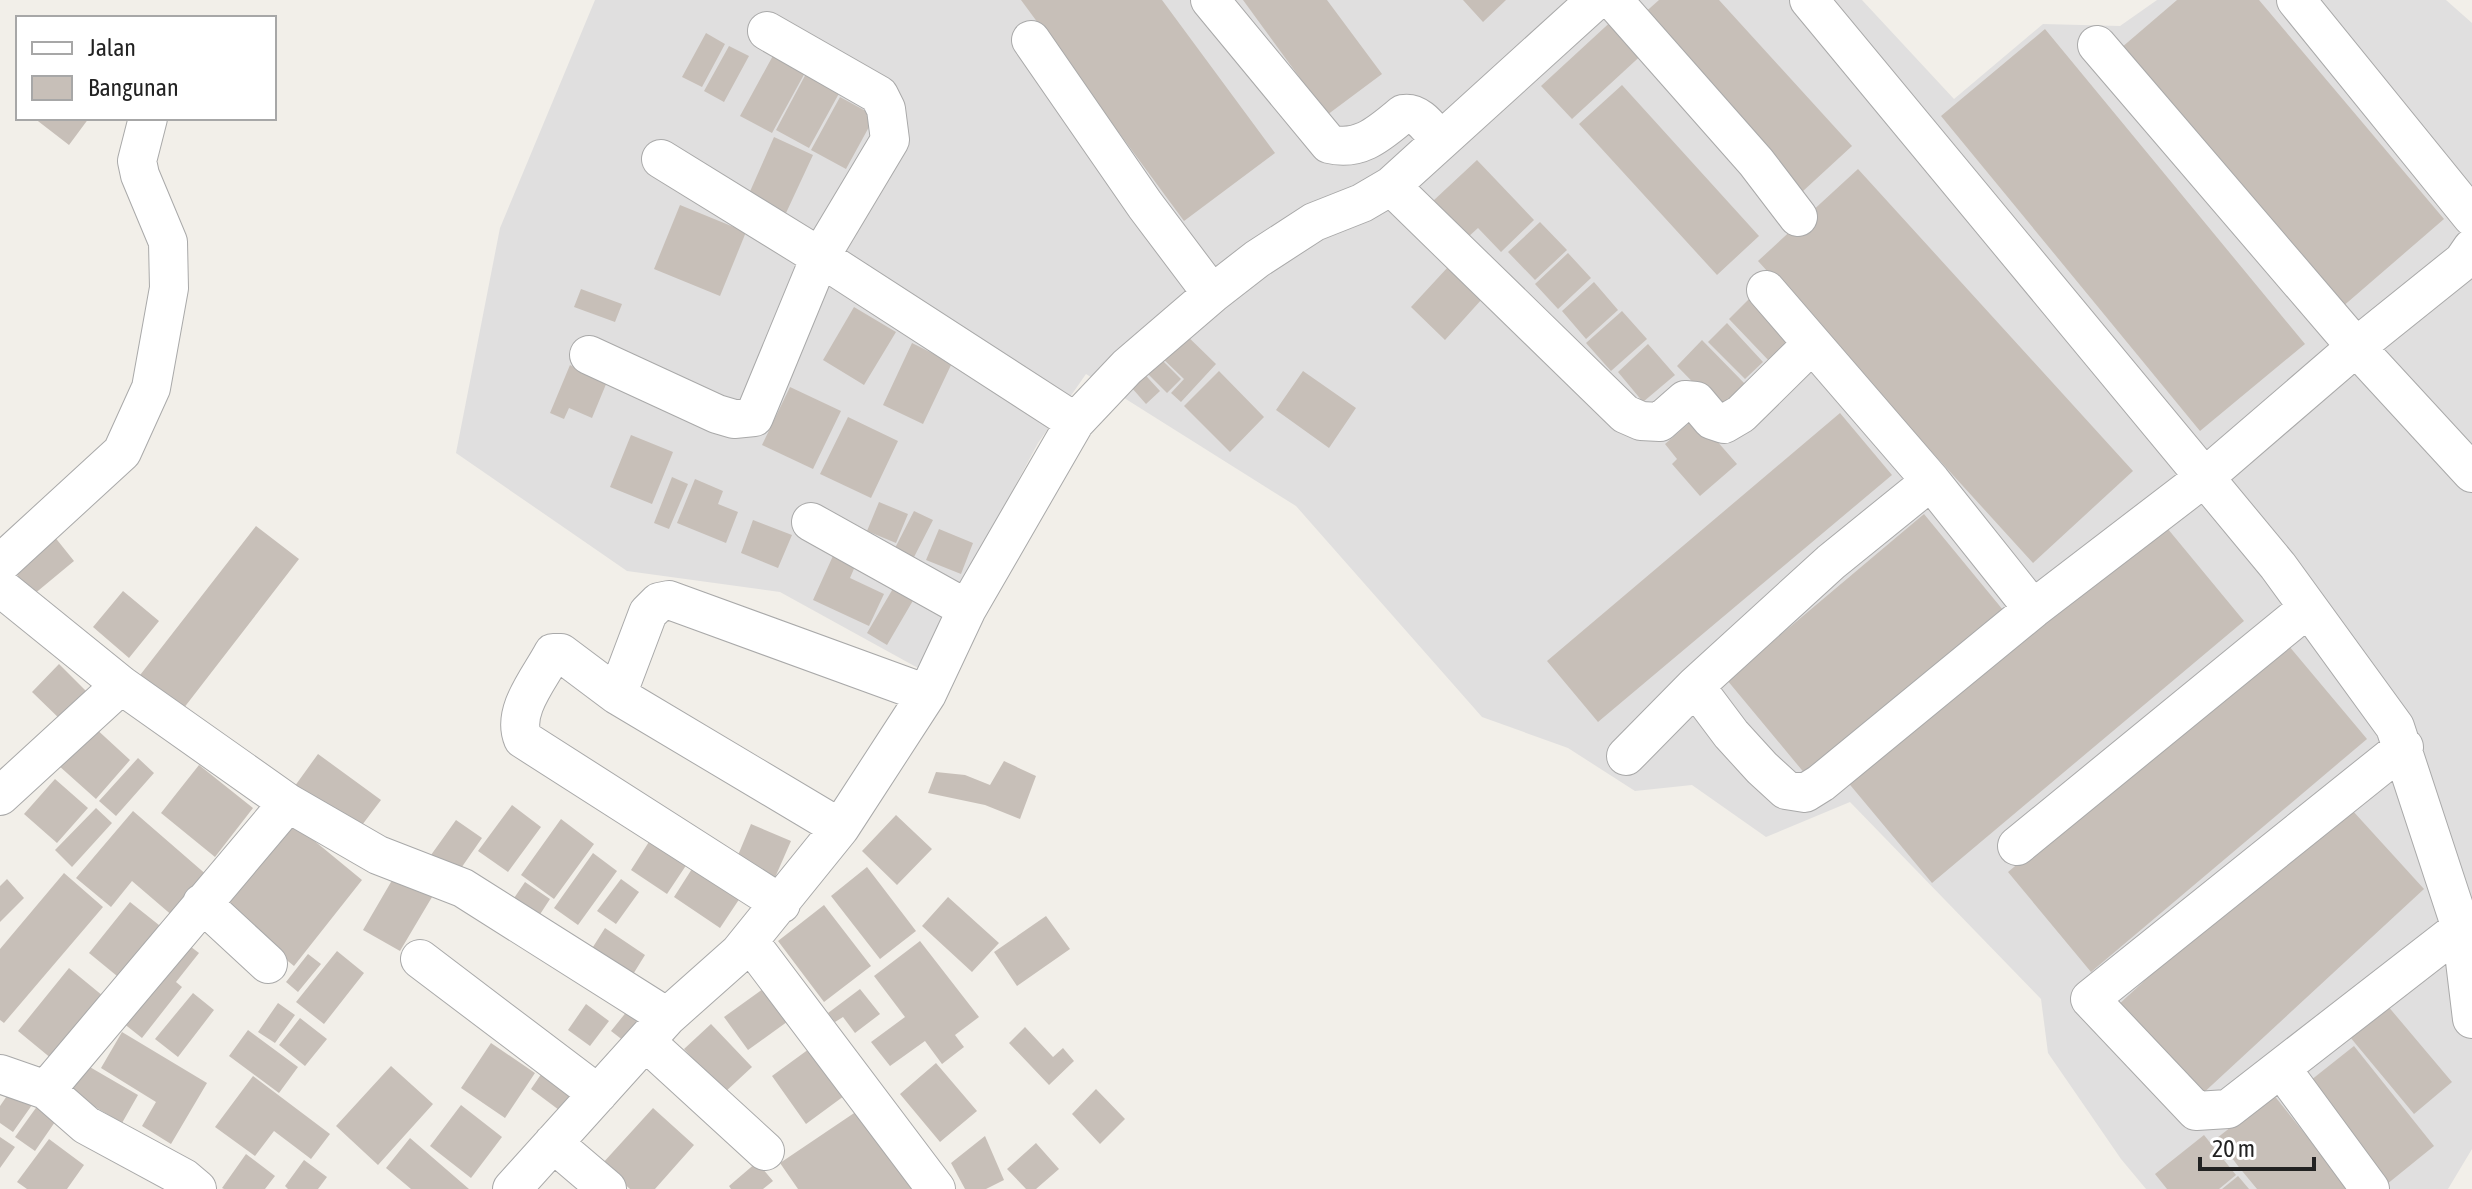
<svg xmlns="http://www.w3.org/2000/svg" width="2472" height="1189" viewBox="0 0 2472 1189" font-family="'Asap Condensed',sans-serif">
<rect width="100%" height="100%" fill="#f2efe9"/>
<path fill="#e0dfdf" d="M595,0H1862L1954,99L2043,24L2120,26L2157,0H2446L2472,23V1149L2448,1189H2146L2121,1159L2048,1053L2041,999L1850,802L1766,837L1692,785L1635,791L1568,748L1482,717L1296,506L1086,374L1038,443L918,668L780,592L627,571L456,453L500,228Z"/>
<path fill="#c7bfb8" d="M1021,0H1162L1275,153L1184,221Z
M1243,0H1327L1382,74L1327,115Z
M1463,0H1506L1483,22Z
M1659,0H1719L1852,146L1802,192L1641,16Z
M2177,0H2259L2444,219L2341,308L2121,48Z
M1617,16L1647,50L1572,119L1541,86Z
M2045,29L2305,344L2200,431L1941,116Z
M706,33L725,44L702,87L682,77Z
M729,46L749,56L724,102L704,91Z
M775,52L807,69L772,133L740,116Z
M808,70L842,88L809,148L776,130Z
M1622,85L1759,236L1717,275L1579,124Z
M840,97L875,116L846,169L811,150Z
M34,118H89L69,145Z
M774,137L813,155L786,213L748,196Z
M1477,160L1534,220L1501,252L1478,228L1467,238L1433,201Z
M1858,169L2133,471L2033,563L1758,261Z
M680,205L746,232L720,296L654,269Z
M1540,222L1567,250L1535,280L1508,252Z
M1568,253L1591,278L1558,309L1535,284Z
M1448,267L1482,299L1445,340L1411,307Z
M1594,282L1618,310L1586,339L1562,311Z
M581,289L622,304L615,322L574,307Z
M1750,298L1794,343L1772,364L1729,319Z
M854,307L896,332L864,385L823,360Z
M1622,311L1647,339L1611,371L1586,343Z
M1727,323L1763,362L1745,379L1708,342Z
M1180,329L1216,364L1181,402L1171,393L1184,379L1157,353Z
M1702,340L1747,386L1721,411L1677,366Z
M912,343L952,363L923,424L883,405Z
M1648,344L1675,375L1643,402L1618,372Z
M1155,353L1181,379L1167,393L1141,367Z
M570,365L590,377L592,370L609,377L592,418L569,408L564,419L550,413Z
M1138,367L1160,391L1146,404L1124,379Z
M1219,371L1264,417L1230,452L1184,406Z
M1303,371L1356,408L1329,448L1276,410Z
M790,387L841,411L813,469L762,445Z
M1840,413L1892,475L1598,722L1547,661Z
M848,417L898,441L871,498L820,474Z
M1696,417L1737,464L1700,496L1672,464L1677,459L1665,444Z
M631,435L673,452L652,504L610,487Z
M672,477L688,484L669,529L654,523Z
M695,479L723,491L718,504L738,512L726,543L677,523Z
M879,502L908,514L896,543L867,531Z
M914,511L933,520L913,559L894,550Z
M1924,514L2003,610L1806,775L1727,680Z
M2158,517L2244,621L1932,883L1846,780Z
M753,520L792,535L778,568L741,553Z
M256,526L299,559L180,713L137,679Z
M939,529L973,543L961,574L926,560Z
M54,536L74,561L33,595L13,570Z
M837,547L859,557L850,578L884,594L869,626L813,600Z
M898,580L918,592L887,645L867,633Z
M123,591L159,621L129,658L93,627Z
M2284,640L2367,739L2091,972L2008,872Z
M59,664L90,695L63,722L32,692Z
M93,726L130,760L96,799L58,765Z
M318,754L381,800L353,837L292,790Z
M138,758L154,773L116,816L99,801Z
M1004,761L1036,776L1020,819L985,805L928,793L936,772L965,775L990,785Z
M199,765L253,808L215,857L161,813Z
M55,779L88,808L57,843L24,814Z
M2342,799L2424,889L2199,1097L2117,1006Z
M512,805L541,827L508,872L478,851Z
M96,808L112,823L72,867L55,850Z
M133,811L216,883L181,923L132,881L111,907L76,878Z
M283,815L362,880L294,966L214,901Z
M896,815L932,849L897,885L862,851Z
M561,819L594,844L554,899L521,875Z
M456,820L482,838L457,874L431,855Z
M751,824L791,841L770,889L731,872Z
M654,834L691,858L667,894L631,870Z
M593,853L617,871L578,925L554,908Z
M697,861L744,892L720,928L674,897Z
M867,867L916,931L880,959L831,896Z
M398,870L435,892L400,951L363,930Z
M64,873L103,907L4,1023L0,1020V949Z
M7,879L24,898L0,922V886Z
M621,879L639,892L616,924L597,911Z
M525,882L550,899L535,922L510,904Z
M948,897L999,943L972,972L922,926Z
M130,902L169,933L128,985L89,953Z
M824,905L871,966L824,1002L778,941Z
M1046,916L1070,949L1017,986L994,952Z
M605,928L645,955L627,984L586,958Z
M178,937L199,953L176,982L182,987L142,1038L113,1015Z
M920,941L979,1017L955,1035L964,1047L942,1064L925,1041L890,1066L871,1042L905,1017L874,976Z
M337,951L364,973L324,1024L296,1002Z
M308,954L321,964L298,992L286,982Z
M69,968L103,996L52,1059L18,1031Z
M767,986L791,1019L748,1050L724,1017Z
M860,989L880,1014L855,1033L843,1017L835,1022L828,1013Z
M193,993L214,1010L178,1057L155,1039Z
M278,1003L295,1015L275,1043L258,1032Z
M586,1004L609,1021L590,1046L568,1030Z
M632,1005L653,1022L633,1048L611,1031Z
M2387,1005L2452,1082L2414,1114L2350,1037Z
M300,1018L327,1039L305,1066L279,1045Z
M711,1024L752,1067L724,1093L684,1049Z
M1025,1027L1053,1057L1063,1048L1074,1061L1049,1085L1009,1043Z
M248,1030L298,1067L279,1093L229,1056Z
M122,1032L207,1083L171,1144L142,1126L156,1102L101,1068Z
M491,1043L535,1073L505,1118L461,1088Z
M2354,1046L2434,1146L2381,1189L2301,1088Z
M809,1049L844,1096L806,1124L772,1076Z
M76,1059L138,1095L122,1123L60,1086Z
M936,1063L977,1111L940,1142L900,1094Z
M391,1066L433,1104L378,1165L336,1126Z
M544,1070L577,1094L563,1113L531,1089Z
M253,1076L330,1134L311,1159L274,1131L255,1156L215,1127Z
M1096,1089L1125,1119L1100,1144L1072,1114Z
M11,1090L32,1105L13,1132L0,1123V1106Z
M2273,1094L2349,1189H2257L2238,1166L2217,1138Z
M869,1103L917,1189H798L780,1163Z
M38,1105L57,1119L35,1151L15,1137Z
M461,1105L502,1137L471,1178L430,1146Z
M653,1108L694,1145L655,1189H630L602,1164Z
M2204,1135L2236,1175L2219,1189H2167L2155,1174Z
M985,1136L1004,1180L986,1189H965L951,1163Z
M0,1137L15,1147L0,1168Z
M410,1138L469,1189H411L386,1168Z
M49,1139L84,1165L67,1189H27L17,1182Z
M1036,1143L1059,1169L1036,1189H1026L1007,1169Z
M246,1154L275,1176L265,1189H224L222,1188Z
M304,1160L327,1177L318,1189H288L285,1186Z
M757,1162L773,1181L763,1189H731L729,1186Z
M2238,1176L2249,1189H2222Z"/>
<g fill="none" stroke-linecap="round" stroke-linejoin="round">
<defs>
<path id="minor" d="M1210,0L1329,144C1360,152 1380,133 1403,114C1419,111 1430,129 1440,140
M1613,0L1756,162L1798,217
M1809,0L2278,566L2395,727L2461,928L2472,1019
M2296,0L2472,217
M1031,40L1145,205L1212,294
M2097,45L2356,347L2472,473
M661,159L820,257L1075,422
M1391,186L1625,414L1641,421L1660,422L1685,400L1696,401L1712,420L1724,424L1741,414L1812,344
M1766,290L1931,481L2033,609
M589,355L717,414L734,419L754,417L820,257L890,140L886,109L879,95L767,31
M811,522L967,609
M0,564L122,452L151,388L169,288L168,242L140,175L137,161L148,118
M0,587L121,685L288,803L378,855L463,888L667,1017
M1695,686L1831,562L1931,481
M617,695L648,613L659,602L669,600L927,694
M2404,747L2090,999L2196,1111L2228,1109L2461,928
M1626,756L1695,686L1731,734L1762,768L1786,790L1805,793L1821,783L2033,609L2205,477L2356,347L2463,261L2472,248
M0,796L121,685
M2017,846L2308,608
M202,903L268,964
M781,904L523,739C511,711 540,678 553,653H561L617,695L840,828
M749,941L936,1189
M420,959L598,1094
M646,1042L765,1151
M2281,1068L2370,1189
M0,1074L46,1090L86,1125L184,1178L197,1189
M46,1090L288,803
M553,1143L607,1189
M512,1189L667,1017L739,953L840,828L927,694L967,609L1075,422L1127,367L1212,294L1257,259L1314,222L1362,203L1391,186L1596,0"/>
</defs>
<use href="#minor" stroke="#a9a9a9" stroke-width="40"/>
<use href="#minor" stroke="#fff" stroke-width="38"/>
</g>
<rect x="16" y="16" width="260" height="104" fill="#ffffff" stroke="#a7a7a7" stroke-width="2"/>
<rect x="32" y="42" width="40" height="12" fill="#ffffff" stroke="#a7a7a7" stroke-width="2"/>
<text x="88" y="56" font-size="24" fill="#222222">Jalan</text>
<rect x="32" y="76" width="40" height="24" fill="#c7bfb8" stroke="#a7a7a7" stroke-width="2"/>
<text x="88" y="96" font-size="24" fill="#222222">Bangunan</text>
<path d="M2200 1157v12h114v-12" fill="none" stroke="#222222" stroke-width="4"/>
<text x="2212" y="1157" font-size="24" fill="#222222" stroke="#ffffff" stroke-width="6" paint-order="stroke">20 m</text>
</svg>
